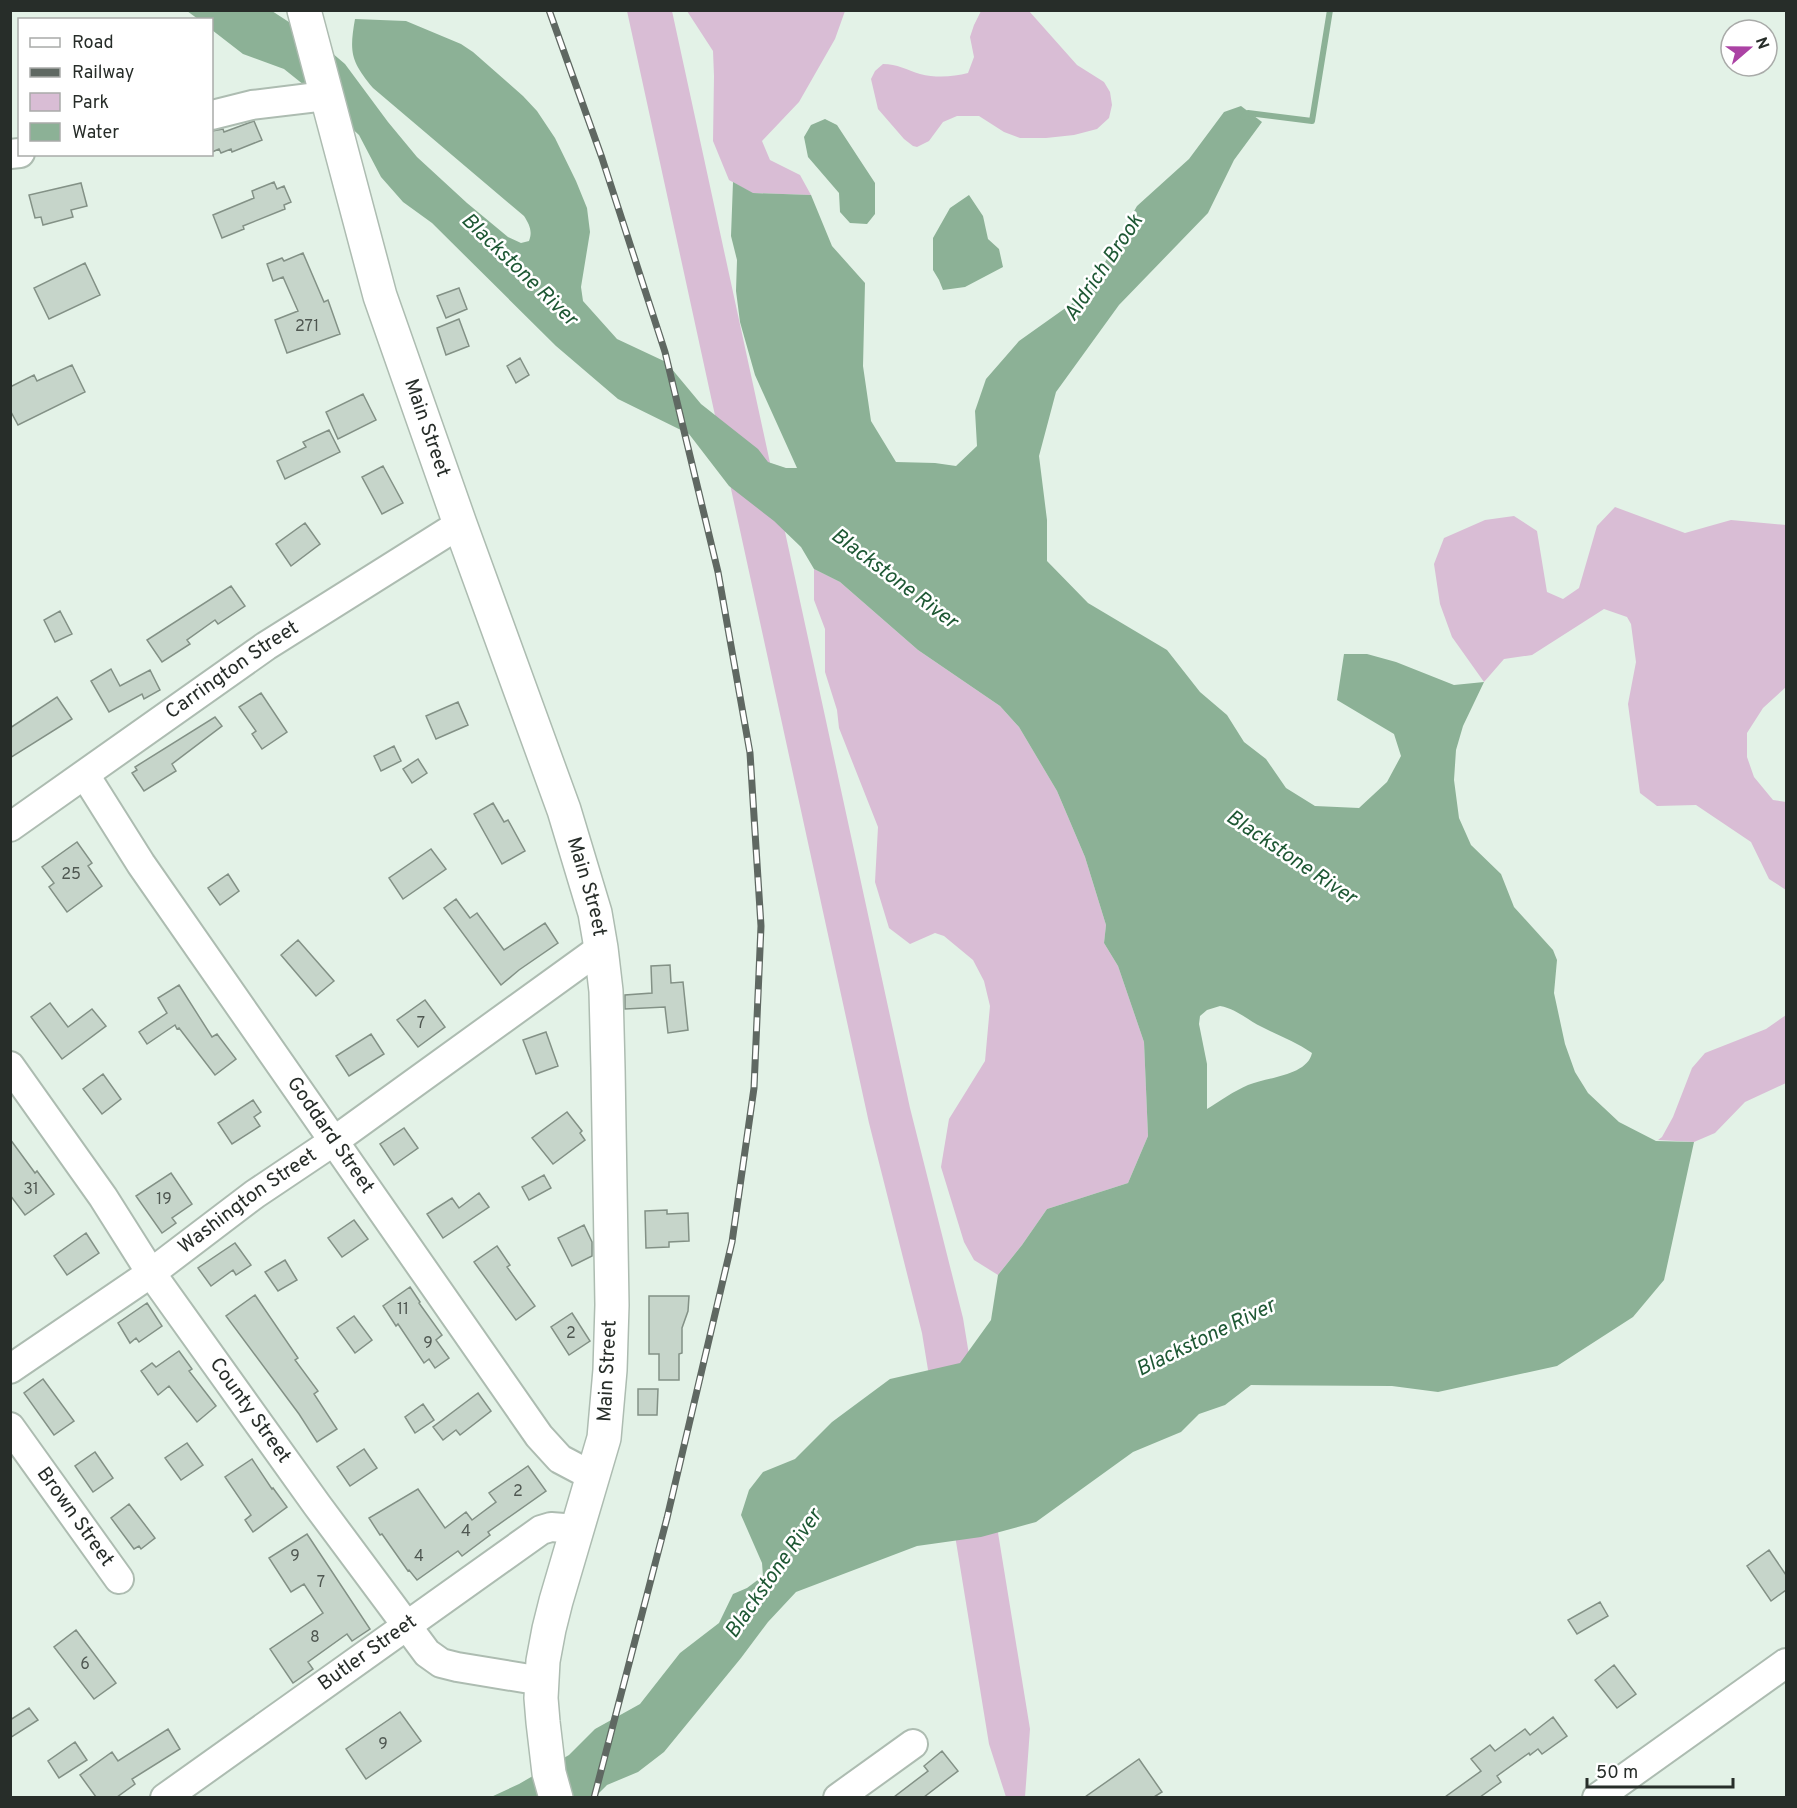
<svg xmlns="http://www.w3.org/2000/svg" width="1797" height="1808" font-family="Overpass,sans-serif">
<rect width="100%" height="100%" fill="#e3f2e7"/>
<path fill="#d9bdd5" d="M627 11H672L910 1108 963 1318 1030 1729 1025 1797H1006L989 1744 922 1333 869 1123Z
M687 11H845L835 39 799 102 762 141 770 160 800 175 811 195 752 193 729 180 713 141 714 76 713 51Z
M981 11H1029L1077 65 1104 82 1110 92 1112 105 1109 118 1097 129 1074 135 1046 138H1020L1004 132 979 116H957L943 122 929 141 917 147 913 146 904 139 878 109 871 79 875 71 883 64C897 64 907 70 920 74 936 78 953 77 968 73L974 57 970 37 974 25Z
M1615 507 1685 533 1731 520 1786 525V687L1763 708 1747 733V757L1754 777 1773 800 1786 802V890L1769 879 1751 842 1696 805 1657 806 1640 793 1628 704 1636 662 1631 624 1627 617 1604 609 1532 655 1504 659 1484 682 1452 637 1440 604 1434 564 1444 538 1485 520 1514 516 1537 531 1547 592 1563 599 1579 588 1597 526Z
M814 569 840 582 918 650 1000 706 1019 727 1057 791 1085 857 1106 925 1104 943 1118 966 1144 1042 1148 1136 1128 1183 1047 1209 1022 1245 998 1275 974 1260 964 1242 941 1167 949 1119 985 1061 990 1006 984 981 973 960 944 936 935 933 910 944 889 928 875 882 878 827 839 728 837 710 825 672V629L814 600Z
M1786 1015V1083L1745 1102 1715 1133 1694 1142 1658 1140 1662 1137 1673 1117 1692 1068 1705 1053 1766 1029Z"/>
<path fill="#8cb196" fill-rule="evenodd" d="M187 11H272L318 41 345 64 388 122 417 157 467 203 508 237 521 243 529 241C533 231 529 224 524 216L373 88C351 61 349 53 355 19L406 21 461 44 473 52 523 96 537 111 555 138 576 181 587 208 590 232 581 287 583 301 617 339 666 362 701 404 758 449 768 462 786 468H797L755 375 740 322 736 291 737 260 731 236 733 182 753 193 811 195 832 246 865 283 863 366 871 421 896 462 935 463 956 466 977 446 975 411 986 379 1019 341 1088 292 1137 206 1189 159 1224 112 1241 106 1262 122 1234 160 1208 213 1119 305 1056 392 1039 456 1047 520V561L1088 603 1167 650 1200 692 1227 715 1244 742 1266 759 1286 788 1315 806 1359 808 1387 782 1401 756 1394 734 1337 700 1344 654H1367L1396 662 1454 685 1484 682 1463 726 1456 750 1454 780 1459 818 1471 845 1501 874 1514 907 1553 950 1557 960 1554 993 1565 1044 1575 1072 1588 1093 1619 1122 1656 1141 1694 1142 1664 1280 1633 1317 1557 1366 1438 1392 1392 1386 1251 1385 1225 1405 1199 1414 1181 1432 1133 1452 1036 1522 981 1537 917 1546 796 1592 768 1622 741 1658 664 1752 638 1772 607 1785 595 1797H491L519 1784 569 1755 595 1729 640 1704 680 1653 719 1623 733 1594 747 1588 763 1576 762 1563 741 1515 749 1490 763 1472 795 1459 832 1422 890 1379 960 1363 991 1320 998 1275 1022 1245 1047 1209 1128 1183 1148 1136 1144 1042 1118 966 1104 943 1106 925 1085 857 1057 791 1019 727 1000 706 918 650 840 582 814 569 801 547 774 521 729 486 689 434 618 399 556 346 432 223 403 202 381 177 359 135 309 89 284 69 243 54 212 30V20L198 19ZM1220 1006C1237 1009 1247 1020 1262 1027 1279 1036 1296 1042 1312 1053 1307 1076 1267 1077 1248 1085 1234 1091 1220 1101 1207 1109V1064L1199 1024 1200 1016 1207 1010Z
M825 119 837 125 875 183V214L867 224 850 223 840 212 839 193 808 157 804 137 811 125Z
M969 195 983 216 988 239 999 249 1003 267 965 287 943 290 939 280 933 270V238L950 208Z"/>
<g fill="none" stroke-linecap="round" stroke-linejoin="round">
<path stroke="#8cb196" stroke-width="6" d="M1244 117 1248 113 1312 121 1330 10"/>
</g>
<path fill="#c6d5ca" stroke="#839186" stroke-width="1.5" d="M254 121 262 140 232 152 231 149 221 153 219 149 212 152V131L223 129 224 132Z
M274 182 277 189 284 186 291 202 284 205 285 209 243 226 244 229 222 238 213 215 254 198 252 191Z
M81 183 87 206 71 210 73 217 43 225 41 217 35 218 29 195Z
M303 253 324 302 328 300 340 334 287 353 275 320 298 311 283 277 273 281 267 264 282 258 284 261Z
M85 263 100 295 49 319 34 288Z
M459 288 467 309 446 318 437 296Z
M459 319 469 346 446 355 437 328Z
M520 358 529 375 516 383 507 366Z
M72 365 85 392 18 425 10 410V387L34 375 37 381Z
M363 394 376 420 338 439 326 412Z
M329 430 340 452 285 479 277 461 306 447 303 442Z
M383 466 403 503 382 514 362 477Z
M305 523 320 544 291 566 276 544Z
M231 586 245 606 218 624 215 620 187 640 190 644 162 662 147 640Z
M60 611 72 634 55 642 44 620Z
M111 669 120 686 150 670 160 690 144 699 142 694 109 712 91 681Z
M261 693 287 732 262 749 252 734 256 731 239 707Z
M57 697 72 719 10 758V728Z
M458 702 468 725 436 739 426 716Z
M215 717 222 726 172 764 176 771 144 791 132 773 137 770 135 767Z
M394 746 401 761 381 771 374 756Z
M418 759 427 773 412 783 403 769Z
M493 803 504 822 508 820 525 851 502 864 474 814Z
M77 842 92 863 88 866 102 886 67 912 49 887 54 883 42 867Z
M431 849 446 869 403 899 389 878Z
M228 874 239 891 220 905 208 888Z
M456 899 470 918 477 913 504 950 545 923 558 943 519 970 501 985 444 908Z
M298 940 334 981 316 996 281 955Z
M670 965 671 983 683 982 688 1030 668 1033 665 1007 625 1009V995L652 993 651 966Z
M179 985 212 1037 217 1034 236 1059 215 1075 179 1028 177 1029 175 1025 147 1044 139 1032 167 1013 158 998Z
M425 1000 445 1027 418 1047 397 1020Z
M50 1003 68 1027 92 1009 106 1026 62 1059 31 1017Z
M546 1032 558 1066 536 1074 523 1040Z
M371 1034 384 1054 349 1076 336 1056Z
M103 1074 121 1099 102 1114 83 1089Z
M253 1100 261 1112 254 1117 260 1126 232 1144 218 1123Z
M567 1112 582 1131 580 1133 585 1140 553 1164 532 1138Z
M404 1128 418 1148 394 1165 380 1144Z
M10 1139 35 1173 37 1171 54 1194 25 1215 10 1195Z
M171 1173 192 1204 172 1218 176 1223 162 1233 136 1196Z
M544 1175 551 1188 529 1200 522 1187Z
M479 1193 489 1207 443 1238 427 1214 452 1198 459 1208Z
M667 1210V1214L688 1213 689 1241 669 1242V1247L646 1248 645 1211Z
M354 1220 368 1239 342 1257 328 1238Z
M584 1225 592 1242V1256L572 1266 558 1238Z
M86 1233 99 1253 67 1275 54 1256Z
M235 1243 251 1265 236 1275 233 1270 211 1286 198 1268Z
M497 1246 510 1265 507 1267 535 1306 516 1320 474 1262Z
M285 1260 297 1280 278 1291 265 1272Z
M410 1287 420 1302 419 1303 442 1335 436 1340 449 1358 435 1368 429 1359 424 1363 398 1324 396 1326 383 1306Z
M255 1295 298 1358 295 1360 318 1391 314 1394 337 1429 317 1442 299 1414 226 1316Z
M649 1296H689L688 1311 682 1328V1353L679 1354V1380H659V1354H649Z
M147 1303 162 1326 139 1342 136 1338 130 1343 118 1323Z
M572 1313 590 1341 569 1355 551 1327Z
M354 1316 372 1340 355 1353 337 1328Z
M179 1351 192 1369 189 1371 216 1406 197 1422 169 1386 158 1395 141 1371 152 1363 156 1367Z
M43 1379 74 1421 54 1435 24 1393Z
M638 1389H658L657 1415H638Z
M478 1393 491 1411 460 1435 456 1430 443 1440 433 1427Z
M423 1404 434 1420 415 1433 405 1417Z
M187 1443 203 1465 181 1480 165 1458Z
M364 1449 377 1468 350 1486 337 1467Z
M95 1452 113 1478 93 1492 75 1466Z
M252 1459 272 1489 273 1488 287 1507 253 1532 245 1520 251 1515 225 1477Z
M528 1466 546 1491 488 1532 490 1535 462 1556 458 1551 417 1580 409 1570 408 1571 382 1534 380 1535 369 1518 418 1489 445 1528 466 1512 472 1520 496 1502 489 1493Z
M129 1504 155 1538 141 1549 139 1546 134 1549 111 1518Z
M307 1534 370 1629 352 1641 347 1634 308 1662 313 1669 293 1683 270 1649 323 1613 304 1584 291 1592 269 1558Z
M1769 1550 1786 1575V1590L1771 1601 1747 1566Z
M1600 1602 1608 1616 1577 1634 1568 1620Z
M76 1630 116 1683 94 1699 54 1647Z
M1614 1665 1636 1694 1617 1708 1595 1680Z
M29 1708 38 1720 10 1738V1720Z
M400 1712 421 1741 366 1779 346 1749Z
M1553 1717 1567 1736 1542 1754 1538 1749 1530 1755 1529 1753 1497 1776 1501 1782 1480 1797H1445L1481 1771 1471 1759 1490 1745 1495 1751 1525 1729 1530 1735Z
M168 1729 180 1749 132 1779 135 1784 117 1797H96L80 1775 112 1752 118 1761Z
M75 1742 87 1760 59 1778 48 1761Z
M942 1751 958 1771 924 1797H894L928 1771 924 1766Z
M1139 1759 1162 1792 1154 1797H1085Z"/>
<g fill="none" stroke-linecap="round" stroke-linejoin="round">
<defs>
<g id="minor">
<path d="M212 115 252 105 326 96"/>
<path d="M10 154 20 153"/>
<path id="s1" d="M85 775 141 864 539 1436 560 1459 594 1477"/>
<path id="s2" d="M10 827 266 646 460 524"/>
<path id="s3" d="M10 1066 103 1197 151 1273 317 1505 427 1653 441 1663 457 1667 542 1681"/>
<path id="s4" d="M10 1369 151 1273 255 1194 334 1141 601 948"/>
<path id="s5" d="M10 1427 119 1579"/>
<path id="s6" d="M165 1798 541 1530 551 1527 577 1529"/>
<path d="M838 1798 913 1744"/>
<path d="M1597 1798 1786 1663"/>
</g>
<g id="major">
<path id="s7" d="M304 10 380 296 460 524 564 810 595 913 601 948 606 991 608 1068 612 1305 610 1370 604 1438 556 1601 549 1629 543 1661 541 1698 543 1722 549 1773 556 1798"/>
</g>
</defs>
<use href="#minor" stroke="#adbcb1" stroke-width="32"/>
<use href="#major" stroke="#adbcb1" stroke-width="36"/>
<use href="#minor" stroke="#fff" stroke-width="28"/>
<use href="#major" stroke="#fff" stroke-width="33"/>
<defs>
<path id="rail" d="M549 10 602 158 665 352 718 572 750 753 761 926 754 1088 732 1242 667 1518 594 1798"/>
</defs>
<use href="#rail" stroke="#5f6862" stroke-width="7"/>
<use href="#rail" stroke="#fff" stroke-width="4.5" stroke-dasharray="14" stroke-linecap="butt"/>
</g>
<g text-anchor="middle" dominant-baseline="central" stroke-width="5" stroke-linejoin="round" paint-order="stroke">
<g font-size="16" fill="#4f5751">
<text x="307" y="327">271</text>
<text x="71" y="875">25</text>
<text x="421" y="1024">7</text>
<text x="31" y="1190">31</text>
<text x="164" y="1200">19</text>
<text x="403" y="1310">11</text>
<text x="571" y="1334">2</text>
<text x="428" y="1344">9</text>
<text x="518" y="1492">2</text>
<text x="466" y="1532">4</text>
<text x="295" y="1557">9</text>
<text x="419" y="1557">4</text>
<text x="321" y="1583">7</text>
<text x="315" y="1638">8</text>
<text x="85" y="1665">6</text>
<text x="383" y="1745">9</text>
</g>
<g font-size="20" fill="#272d29" stroke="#fff">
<text stroke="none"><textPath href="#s7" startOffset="436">Main Street</textPath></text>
<text stroke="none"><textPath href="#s2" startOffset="272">Carrington Street</textPath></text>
<text stroke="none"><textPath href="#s7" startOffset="922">Main Street</textPath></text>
<text stroke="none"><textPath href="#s1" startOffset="436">Goddard Street</textPath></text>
<text stroke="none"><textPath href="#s4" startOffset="291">Washington Street</textPath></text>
<text transform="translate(608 1371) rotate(-87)">Main Street</text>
<text stroke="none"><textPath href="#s3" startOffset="420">County Street</textPath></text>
<text stroke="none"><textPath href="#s5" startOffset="111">Brown Street</textPath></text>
<text stroke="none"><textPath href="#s6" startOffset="249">Butler Street</textPath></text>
</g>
<g font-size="21" font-style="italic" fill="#1e5834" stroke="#fff">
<text transform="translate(1104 268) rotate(-56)">Aldrich Brook</text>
<text transform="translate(519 270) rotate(44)">Blackstone River</text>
<text transform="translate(894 579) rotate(37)">Blackstone River</text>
<text transform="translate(1291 858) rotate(34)">Blackstone River</text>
<text transform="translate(1206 1338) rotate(-26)">Blackstone River</text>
<text transform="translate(774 1574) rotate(-55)">Blackstone River</text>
</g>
</g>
<rect width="1797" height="1808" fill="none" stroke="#272d29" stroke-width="24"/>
<rect x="18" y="18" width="195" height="138" fill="#ffffff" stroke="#a9aba9" stroke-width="1.5"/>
<rect x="30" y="38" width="30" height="9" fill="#ffffff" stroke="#a9aba9" stroke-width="1.5"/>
<text x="72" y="48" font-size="18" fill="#272d29">Road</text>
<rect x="30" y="68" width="30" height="9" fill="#5f6862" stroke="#a9aba9" stroke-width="1.5"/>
<text x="72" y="78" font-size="18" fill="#272d29">Railway</text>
<rect x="30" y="93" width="30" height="18" fill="#d9bdd5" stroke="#a9aba9" stroke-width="1.5"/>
<text x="72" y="108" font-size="18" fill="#272d29">Park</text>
<rect x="30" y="123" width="30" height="18" fill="#8cb196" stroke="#a9aba9" stroke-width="1.5"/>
<text x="72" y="138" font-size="18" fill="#272d29">Water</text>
<g transform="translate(1749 48) rotate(70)"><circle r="28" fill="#ffffff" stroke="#a9aba9" stroke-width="1.5"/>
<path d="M0-4.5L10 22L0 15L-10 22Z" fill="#ab42a4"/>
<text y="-9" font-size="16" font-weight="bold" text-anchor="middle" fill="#272d29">N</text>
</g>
<path d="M1587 1778v9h146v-9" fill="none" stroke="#272d29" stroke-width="3"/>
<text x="1596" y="1778" font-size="18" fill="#272d29" stroke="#ffffff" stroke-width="4.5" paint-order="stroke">50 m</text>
</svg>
